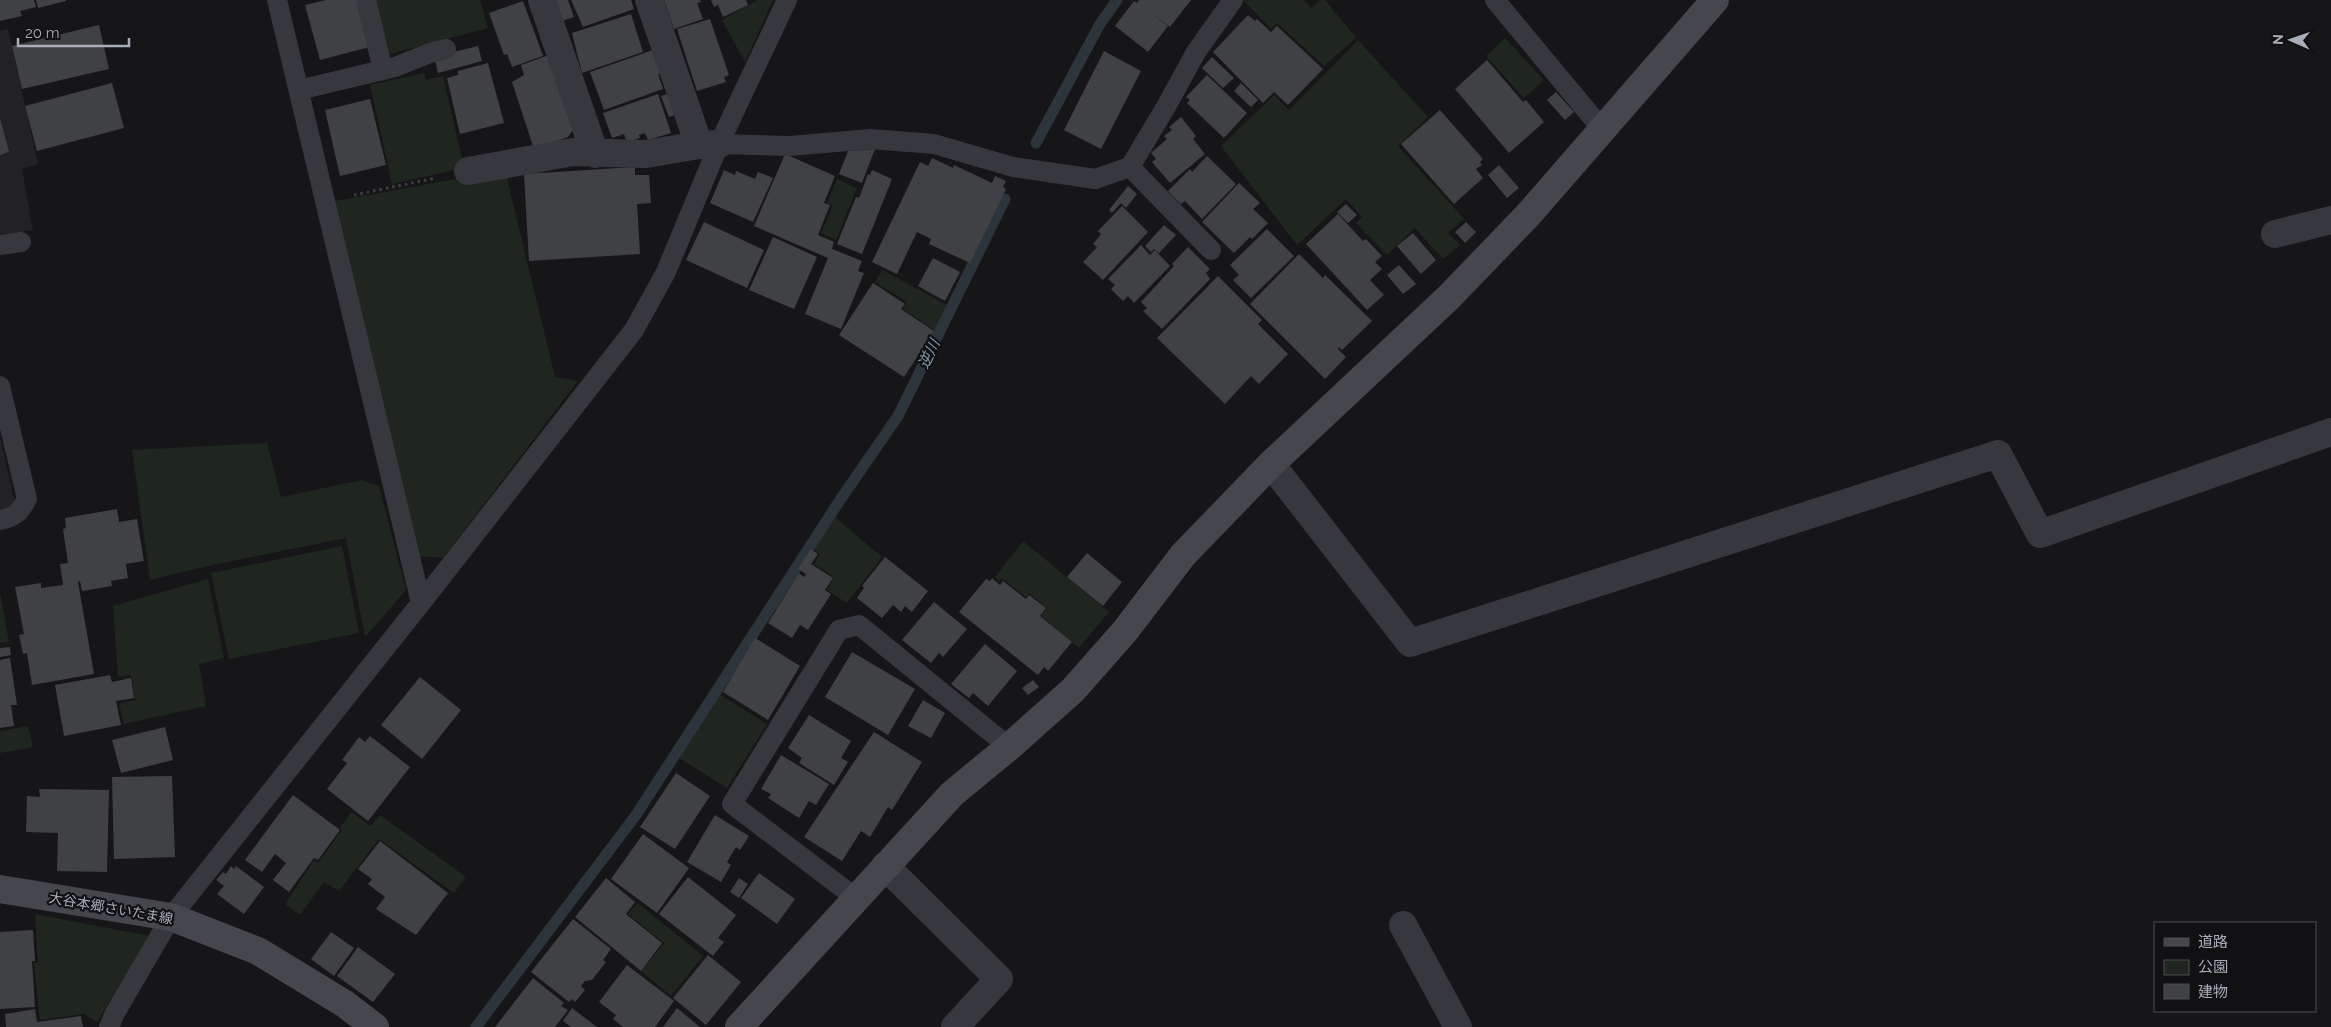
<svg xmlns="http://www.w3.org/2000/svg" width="2331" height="1027" font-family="Raleway,'Noto Sans JP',sans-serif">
<rect width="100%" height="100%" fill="#161618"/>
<path fill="#222225" d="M8 29 38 164 22 169 33 230 0 235V31Z
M0 436 15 503 0 511Z"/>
<path fill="#1e261f" d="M374 0H480L488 28 390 54Z
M757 0H773L745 62 722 20Z
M1243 0H1304L1311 8 1320 0H1325L1356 38 1324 66 1277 23 1271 29Z
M1505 38 1544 80 1524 98 1486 56Z
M1358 40 1428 117 1398 146 1464 219 1448 233 1460 245 1443 259 1415 228 1387 255 1356 223 1362 217 1346 199 1297 245 1221 146 1274 95 1289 110Z
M424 73 426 80 443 76 464 168 392 184 370 85Z
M505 170 555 377 578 381 443 558 417 556 335 201Z
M837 179 857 188 836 240 821 233 833 205 827 203Z
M882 270 949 306 936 331 903 309 907 302 875 282Z
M267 443 281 497 362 480 379 486 406 590 365 637 346 538 212 565 150 580 132 450Z
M834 516 882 557 847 603 827 590 834 577 814 564 820 554 813 549Z
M1023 541 1109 612 1079 648 1041 616 1047 608 1029 593 1026 597 1002 578 999 581 995 577Z
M342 546 359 633 229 659 211 573Z
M208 579 224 658 199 664 206 706 124 724 119 704 135 700 131 675 118 677 113 606Z
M0 593 9 642 0 643Z
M719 694 767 724 727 788 679 758Z
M28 726 33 747 0 753V731Z
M351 812 371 826 380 815 466 877 454 893 379 839 339 891 324 882 300 915 285 904 314 860 318 863 342 830 340 828Z
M638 903 703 956 671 996 641 971 664 943 628 914Z
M35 914 150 936 97 1022 84 1014 40 1020 34 963 38 962Z"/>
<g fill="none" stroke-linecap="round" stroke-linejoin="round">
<path stroke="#2c353c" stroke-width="11" d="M1036 143 1100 24 1117 0
M476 1027 636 815 840 500 898 416 1005 199"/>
</g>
<path fill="#404145" d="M0 0H34L36 7 20 11 22 16 0 21Z
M36 0H66V1L38 8Z
M326 0H358L370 47 320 60 305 5Z
M555 0H568L574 17 562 21Z
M571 0H631L634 9 583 27Z
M664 0H700L701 2 697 3 703 19 674 29Z
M711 0H746L748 5 723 17 718 5 714 7Z
M1139 0H1191L1170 27 1144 8 1168 26 1148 52 1115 26 1134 1 1137 3Z
M523 1 543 56 512 67 507 54 504 55 489 13Z
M631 14 643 52 582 73 572 33Z
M1248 15 1255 21 1257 19 1271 32 1277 26 1323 69 1288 105 1274 92 1263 103 1213 52Z
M710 19 729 75 724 77 726 82 697 91 677 29Z
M99 25 109 69 22 89 12 46Z
M478 46 482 61 438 73 434 57Z
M653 50 661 73 658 74 663 89 604 110 590 72Z
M1104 51 1141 71 1101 149 1064 130Z
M549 55 574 128 568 137 534 149 512 82 524 75 521 65Z
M1212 57 1234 78 1223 88 1202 68Z
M1487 60 1523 102 1526 100 1544 122 1509 153 1455 89Z
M488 63 504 123 460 134 447 78 458 75V71Z
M1207 75 1247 113 1224 138 1187 103 1190 100 1186 97Z
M112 83 124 128 37 151 25 106Z
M1241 83 1258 100 1251 107 1234 91Z
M1556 92 1574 112 1565 120 1547 100Z
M670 93 678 114 669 117 661 96Z
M658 94 671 133 648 140 645 133 639 135 640 138 627 142 624 134 612 138 603 113Z
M370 99 386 165 340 176 325 110Z
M1440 110 1483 159 1480 162 1482 165 1476 169 1483 178 1454 204 1401 144Z
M1181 117 1196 136 1193 139 1205 154 1170 183 1152 162 1156 159 1151 153 1167 139 1164 136 1172 130 1169 127Z
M0 118 9 152 0 155Z
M875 149 862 183 839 174 848 151Z
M785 154 835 176 824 203 830 205 818 235 834 242 832 249 862 261 858 271 864 273 841 329 805 314 828 258 754 226Z
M1207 156 1236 184 1202 219 1185 201 1181 204 1168 191 1190 169 1192 172Z
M932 158 953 168 954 165 992 183 995 176 1006 181 1003 187 1006 189 970 263 929 244 931 239 917 232 897 274 872 262 920 162 928 166Z
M1499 165 1519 188 1507 198 1488 175Z
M635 167V175H649L651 203 637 204 640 254 529 261 524 174Z
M724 170 735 175 736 171 755 179 758 172 773 178 753 222 710 203Z
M872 170 892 179 862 254 837 244 856 197 859 198 868 174 870 175Z
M1239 183 1260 203 1253 209 1268 223 1252 239 1250 237 1234 253 1202 222Z
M1128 186 1137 194 1126 208 1121 203 1112 213 1109 210Z
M1346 204 1357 215 1348 223 1337 212Z
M1122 206 1148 232 1103 280 1083 262 1097 247 1093 244 1101 234 1098 231Z
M1338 214 1363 241 1366 239 1382 256 1375 262 1382 269 1370 280 1384 295 1367 310 1306 244Z
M704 222 764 250 747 288 686 260Z
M1466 222 1476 232 1465 243 1455 232Z
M1164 225 1176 235 1159 253 1154 249 1151 252 1145 246Z
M1267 229 1294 256 1251 298 1233 280 1239 275 1230 265Z
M1413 233 1436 260 1421 274 1397 246Z
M773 237 817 257 794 309 749 290Z
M1141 245 1150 255 1155 250 1170 266 1134 303 1128 296 1123 301 1111 289 1115 285 1108 279Z
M1188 247 1210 269 1206 273 1210 279 1162 329 1143 311 1147 308 1141 302 1174 266 1172 264Z
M1299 254 1323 278 1325 275 1372 321 1342 350 1339 347 1338 349 1346 357 1325 379 1250 304Z
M933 258 960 272 945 301 918 286Z
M1399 265 1416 284 1403 294 1387 275Z
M1218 276 1262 320 1258 324 1288 354 1259 384 1251 376 1225 404 1157 338Z
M873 283 905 304 901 309 934 331 904 377 839 335Z
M117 509 119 522 137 519 144 561 126 564 128 578 111 581 112 586 82 591 80 581 78 582 94 674 32 685 27 653 23 654 19 635 24 634 15 587 41 583V588L63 585 60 564 68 563 63 529 66 528 65 518Z
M811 549 818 554 811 564 833 578 825 590 831 594 808 630 800 625 792 638 768 623 799 573 804 577 806 574 798 569Z
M1087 553 1122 582 1103 606 1067 577Z
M885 557 928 591 912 612 905 606 901 612 893 605 882 618 857 598 864 588 862 586Z
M992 578 1000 585 1003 581 1026 599 1029 595 1046 608 1040 616 1072 642 1048 671 1044 667 1038 675 959 612 986 579 990 581Z
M934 602 967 629 943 657 939 653 931 663 902 640Z
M755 638 800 666 768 720 723 692Z
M985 644 1017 671 988 706 973 693 969 698 951 684Z
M10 647 11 655 0 657V648Z
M852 652 915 689 888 735 825 697Z
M10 658 17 705H11L14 726 0 728V660Z
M110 675 112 682 131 678 134 698 116 701 121 725 64 736 55 685Z
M420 677 461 710 422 759 381 725Z
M1033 680 1039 687 1028 695 1022 688Z
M923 700 945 713 931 738 908 726Z
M809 715 851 741 841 758 848 762 834 785 799 763 802 758 788 748Z
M165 727 173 760 121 773 112 740Z
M874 732 922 762 892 810 888 807 870 837 861 831 842 861 804 837Z
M370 736 410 767 368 821 327 789 347 763 342 760 359 737 365 742Z
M781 755 829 784 816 805 809 801 799 818 768 798 771 794 761 789Z
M676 773 710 796 675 849 640 827Z
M172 776 175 857 114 859 112 777Z
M39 789 109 790 107 872 57 871 58 833 26 832 27 796 40 797Z
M293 795 340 830 318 860 314 858 289 892 273 880 286 863 275 854 262 872 245 860Z
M715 815 749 836 740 850 736 847 727 862 731 865 721 882 687 862Z
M643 834 689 868 657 913 611 879Z
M380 841 448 893 416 935 376 909 385 897 368 884 372 879 358 869Z
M231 866 234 869 236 866 264 887 244 914 217 894 224 886 216 880 223 872 226 874Z
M759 873 795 899 777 924 741 898Z
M688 877 736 915 718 938 724 942 713 956 659 914Z
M606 878 635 902 626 914 662 943 641 971 575 917Z
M739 878 748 884 739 898 730 892Z
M573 919 611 949 603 960 606 962 592 980 585 981 581 986 585 990 575 1002 572 999 569 1002 531 972Z
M33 930 35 961H32L35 1007 0 1009V932Z
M331 932 354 948 334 976 311 959Z
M358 947 395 974 373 1002 337 976Z
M708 955 741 982 706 1025 673 998Z
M627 965 674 1001 655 1027H623L613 1019 616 1015 599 1002Z
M533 978 564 1003 561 1006 568 1010 555 1027H495Z
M572 1008 597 1027H571L563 1021Z
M677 1008 700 1027H663Z
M35 1009 37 1022 81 1016 83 1027H6L5 1014Z"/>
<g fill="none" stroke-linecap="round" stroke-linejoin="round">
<path stroke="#3d3f44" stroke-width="3" stroke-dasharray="2.5 4" stroke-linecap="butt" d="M354 195 436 178"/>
<path stroke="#37383d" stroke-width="20" d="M277 0 421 603
M366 0 383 70
M1495 0 1602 129
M299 90 395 67 430 53 446 49
M719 144 789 146 871 139 934 144 1013 167 1095 179 1130 167
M0 245 21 242
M1211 250 1130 167 1167 105 1196 52 1233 0
M0 386 27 499C20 512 15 517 0 520
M857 899 732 804 839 630 859 625 1009 747
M109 1027 115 1013 171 917 421 603 634 330 666 272 719 144 787 0"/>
<path stroke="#37383d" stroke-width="28" d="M542 0 595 154
M649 0 699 145
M468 171 573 152 646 154 699 145 719 144
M2275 234 2331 220
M1271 464 1410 643 1998 454 2040 534 2331 432
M885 866 999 979 955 1027
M1403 925 1458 1027"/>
<path stroke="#45474d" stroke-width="28" d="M0 889 171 917 258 951 345 1004 375 1027
M739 1027 952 794 1009 747 1073 690 1125 631 1183 555 1271 464 1449 297 1528 215 1715 0"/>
</g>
<g text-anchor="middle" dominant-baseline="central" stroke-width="4.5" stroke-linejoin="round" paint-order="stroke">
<g font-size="14" fill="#a8adb8" stroke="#111113">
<text transform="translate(111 908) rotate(10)">大谷本郷さいたま線</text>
</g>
<g font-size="15" font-style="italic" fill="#7f9bb3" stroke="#111113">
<text transform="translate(929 354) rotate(-64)">逆川</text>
</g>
</g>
<rect x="2154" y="922" width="162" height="90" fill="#111113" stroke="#4d4f55"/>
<rect x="2164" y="938" width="25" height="8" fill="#45474d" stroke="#4d4f55"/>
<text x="2198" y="947" font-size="15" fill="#a8adb8">道路</text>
<rect x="2164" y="960" width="25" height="15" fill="#1e261f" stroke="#4d4f55"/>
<text x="2198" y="972" font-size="15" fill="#a8adb8">公園</text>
<rect x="2164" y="984" width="25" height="15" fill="#404145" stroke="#4d4f55"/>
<text x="2198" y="997" font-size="15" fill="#a8adb8">建物</text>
<g transform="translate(2291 40) rotate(272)" stroke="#111113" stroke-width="4" paint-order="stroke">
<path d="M0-4L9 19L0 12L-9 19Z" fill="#a8adb8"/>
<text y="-8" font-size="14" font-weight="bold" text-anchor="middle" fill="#a8adb8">N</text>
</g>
<path d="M18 38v8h111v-8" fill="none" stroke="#a8adb8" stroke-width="2.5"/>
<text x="25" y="38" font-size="15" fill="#a8adb8" stroke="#111113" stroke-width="4" paint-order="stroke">20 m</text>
</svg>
